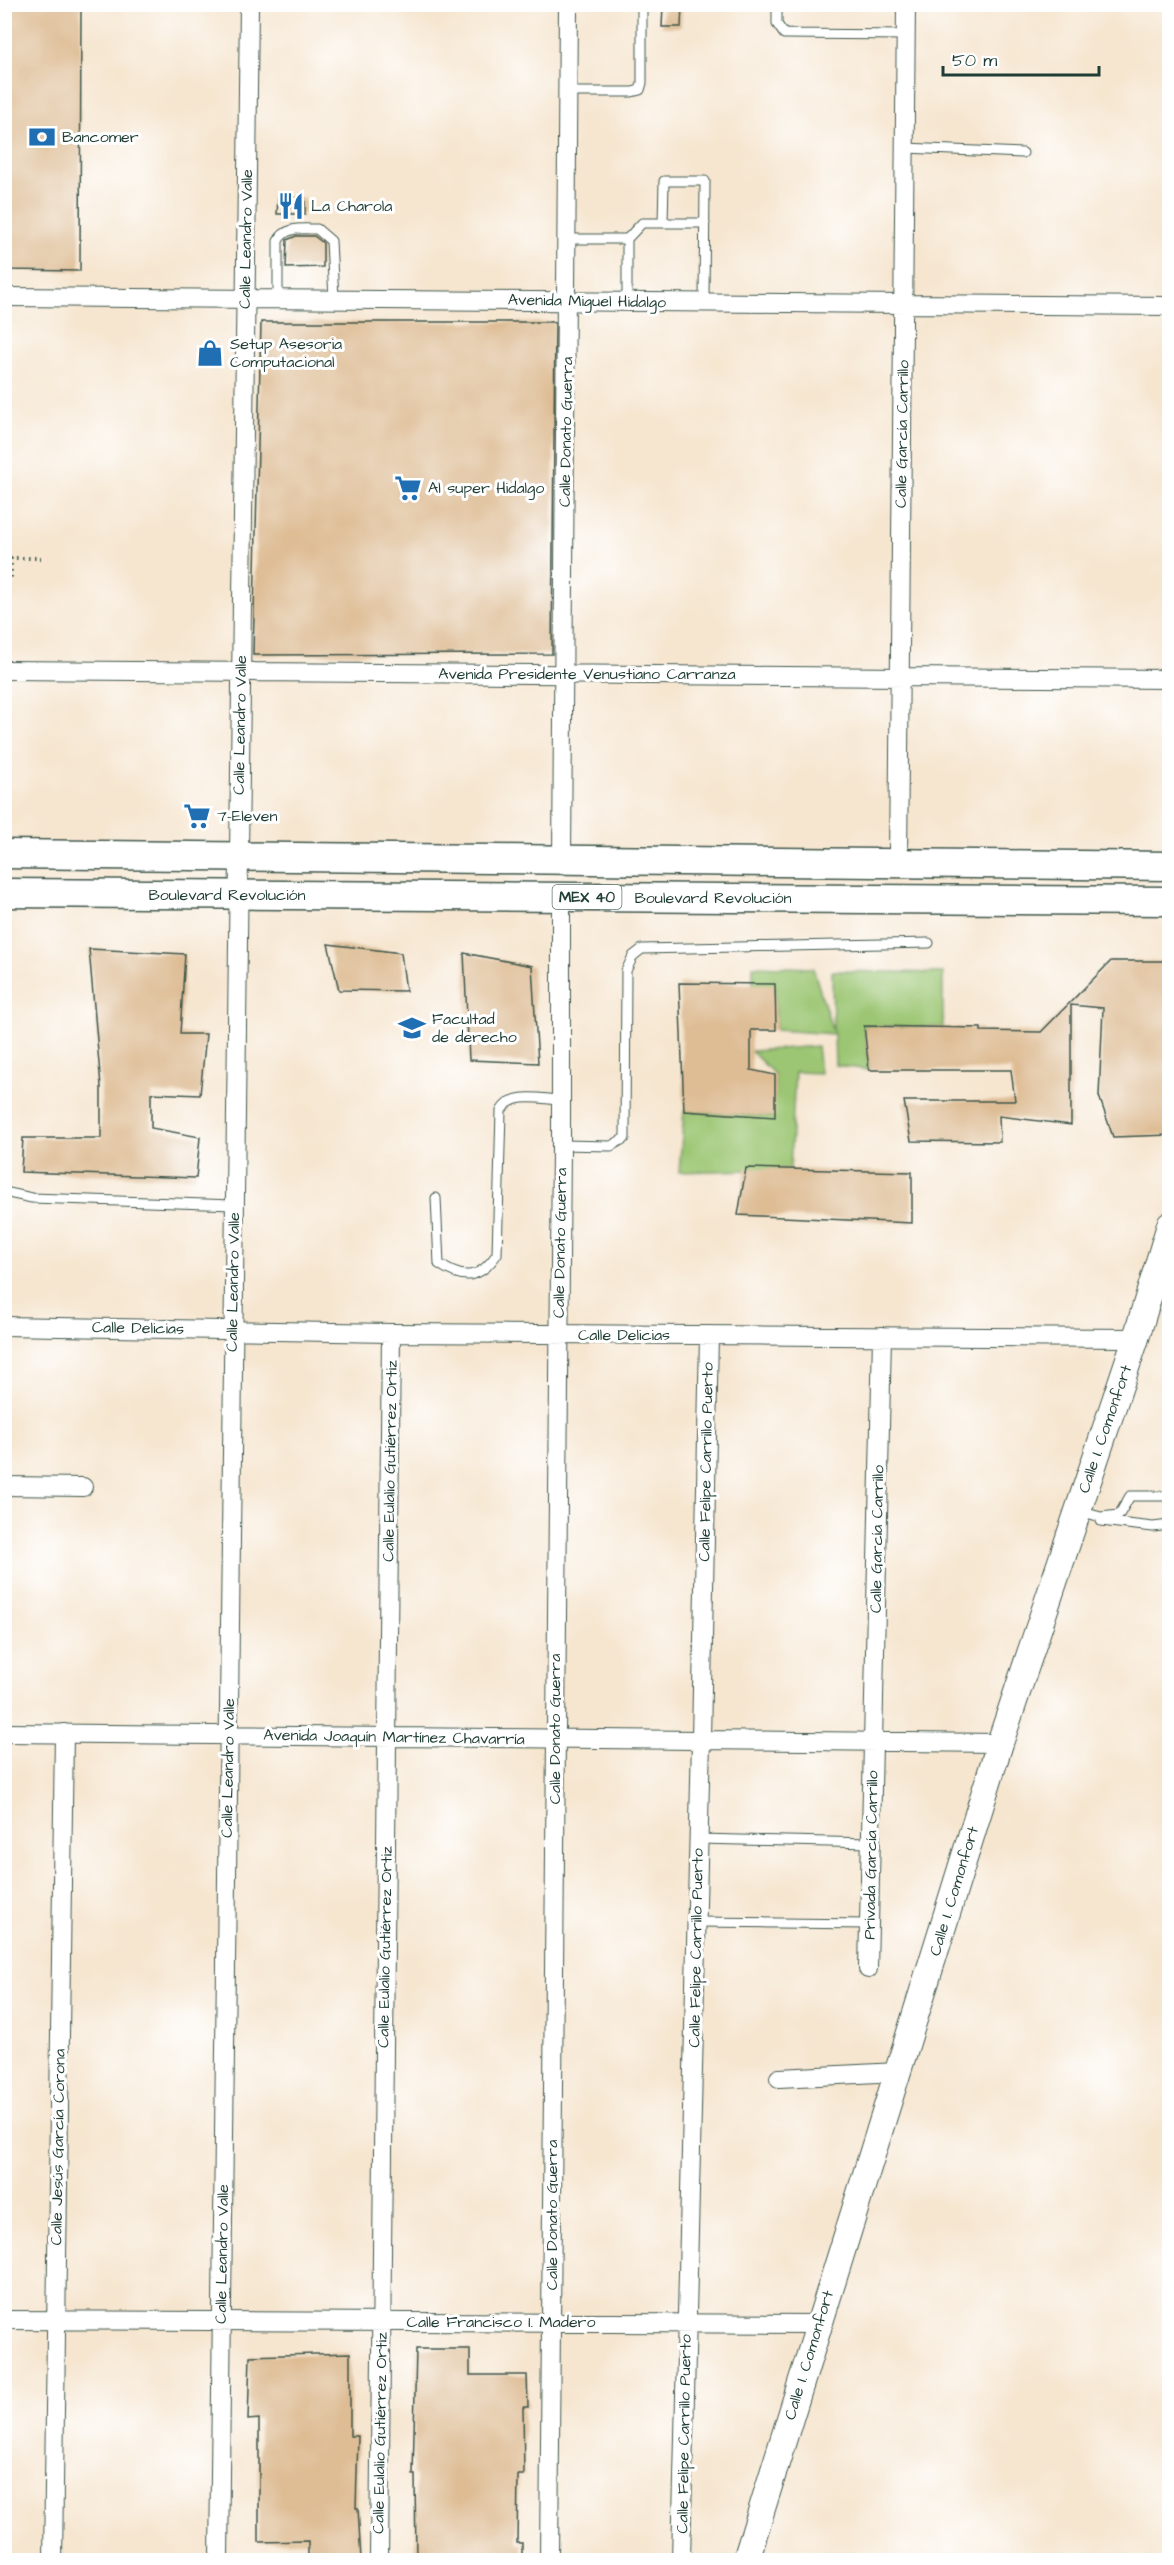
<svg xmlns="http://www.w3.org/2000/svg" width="1174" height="2565" font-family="'Architects Daughter',sans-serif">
<rect width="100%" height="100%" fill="#fff"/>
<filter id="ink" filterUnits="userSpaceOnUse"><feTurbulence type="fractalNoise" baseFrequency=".0167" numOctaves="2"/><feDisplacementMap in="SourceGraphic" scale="12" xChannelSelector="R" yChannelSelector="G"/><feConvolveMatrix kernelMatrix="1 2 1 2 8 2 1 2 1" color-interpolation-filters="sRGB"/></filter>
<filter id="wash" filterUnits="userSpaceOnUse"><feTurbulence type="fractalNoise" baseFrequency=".008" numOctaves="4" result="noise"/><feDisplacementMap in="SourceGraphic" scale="24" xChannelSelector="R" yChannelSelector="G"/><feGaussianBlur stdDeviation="1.35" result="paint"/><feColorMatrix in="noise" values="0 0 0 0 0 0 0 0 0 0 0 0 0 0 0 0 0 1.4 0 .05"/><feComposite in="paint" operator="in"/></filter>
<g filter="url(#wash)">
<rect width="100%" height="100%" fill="#f6e6d0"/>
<path fill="#9cc673" stroke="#5e8254" stroke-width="1.5" d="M753 966 813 968 833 1032 832 971 943 973V1027L864 1026 869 1070 835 1065 834 1034 776 1030 775 985 753 984Z
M817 1046 820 1073 795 1072 790 1169 679 1172 684 1111 774 1117 775 1075 751 1051Z"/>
<g id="blocks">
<path fill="#debd95" d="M4 4H81L80 271 4 270Z
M663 5H682L681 27H662Z
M278 197 305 198V214H277Z
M296 236H314L323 243V267L286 268 287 240Z
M261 322H555L552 654 253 655Z
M328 944 401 953 406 991 339 990Z
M89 949 185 954 180 1034H206L200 1095 151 1093V1128L200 1137 196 1178 21 1172 23 1138H101V1086Z
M464 953 532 966 538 1063 469 1060Z
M1111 961H1170V1135L1113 1137 1099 1096 1103 1008 1071 1005V1125L999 1116 1000 1142 911 1141 904 1101H1015L1011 1070H869L864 1026 981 1028V1031L1041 1032Z
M679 983 775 984 776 1030H751V1070L775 1075V1117L684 1111Z
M746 1168 912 1172V1223L738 1215Z
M416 2349H470V2375H527L528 2407H523L524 2475H518L517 2543H522V2560H416L415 2475H413Z
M350 2353V2436H358L356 2508H358L361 2560H308V2541L259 2542V2419L248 2420 250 2356Z"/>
</g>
</g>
<g filter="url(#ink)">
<use href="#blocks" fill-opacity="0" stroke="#3f564b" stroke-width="1.5"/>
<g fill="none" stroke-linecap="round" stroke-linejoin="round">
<defs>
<path id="lane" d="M777 4V24L784 34 906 35
M567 92H632L640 90 642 83V4
M905 148 1023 153
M567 239H627V302
M627 239 642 223H663
M278 299V241C286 226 302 229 317 229L331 241 334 299
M704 302 705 181H664L663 223H705
M561 1145 611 1146 625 1138 626 971 633 956 642 949 929 943
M4 1192 32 1198 234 1205
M436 1198 439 1264C464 1281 480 1279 497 1254L501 1111C512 1091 541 1099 561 1100
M1079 1511 1101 1517 1119 1515 1130 1496H1170
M1101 1521 1153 1527 1170 1525
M699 1839 871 1843
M697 1922 869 1924"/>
<path id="street" d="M4 297 1170 306
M4 670 1170 679
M562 860 568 4
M898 863 906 4
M4 1326 391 1333 1136 1338
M4 1486 83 1487
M4 1733 1000 1743
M868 1969 882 1336
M779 2078 898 2072
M4 2320 818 2324
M53 2560 64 1733
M219 2560 249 4
M379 2560 391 1333
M549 2560 561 1145V897
M681 2560 701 1740 709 1335"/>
<path id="secondary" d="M746 2560 1000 1743 1136 1338 1170 1225"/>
<path id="primary" d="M4 854 1170 866
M4 893 1170 901"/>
</defs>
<use href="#lane" stroke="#3f564b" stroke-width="11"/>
<use href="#street" stroke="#3f564b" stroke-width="20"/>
<use href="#secondary" stroke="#3f564b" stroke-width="28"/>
<use href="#primary" stroke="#3f564b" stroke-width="31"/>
<path stroke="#3f564b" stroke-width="4" stroke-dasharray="1.5 4.5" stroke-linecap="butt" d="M4 558H41
M11 558V579"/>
<use href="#lane" stroke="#fff" stroke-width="9"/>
<use href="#street" stroke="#fff" stroke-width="18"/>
<use href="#secondary" stroke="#fff" stroke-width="26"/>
<use href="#primary" stroke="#fff" stroke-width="28"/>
</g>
</g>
<defs>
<symbol id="bank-bare" viewBox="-9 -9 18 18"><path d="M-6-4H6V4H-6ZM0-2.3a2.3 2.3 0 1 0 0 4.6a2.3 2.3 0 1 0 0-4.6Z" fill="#1f6fb2" stroke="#fff" stroke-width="2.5" paint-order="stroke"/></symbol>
<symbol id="restaurant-bare" viewBox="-9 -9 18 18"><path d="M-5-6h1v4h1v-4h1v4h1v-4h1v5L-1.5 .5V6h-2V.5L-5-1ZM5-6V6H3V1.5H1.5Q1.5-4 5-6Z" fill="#1f6fb2" stroke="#fff" stroke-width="2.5" paint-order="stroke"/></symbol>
<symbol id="shop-bare" viewBox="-9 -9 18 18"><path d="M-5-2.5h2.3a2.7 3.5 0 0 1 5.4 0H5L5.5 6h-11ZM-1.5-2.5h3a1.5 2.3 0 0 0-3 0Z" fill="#1f6fb2" stroke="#fff" stroke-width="2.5" paint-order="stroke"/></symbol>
<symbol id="supermarket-bare" viewBox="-9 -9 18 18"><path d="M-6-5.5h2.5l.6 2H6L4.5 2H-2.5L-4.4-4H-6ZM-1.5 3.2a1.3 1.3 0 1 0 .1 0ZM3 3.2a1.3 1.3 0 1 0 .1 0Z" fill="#1f6fb2" stroke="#fff" stroke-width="2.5" paint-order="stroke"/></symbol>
<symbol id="university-bare" viewBox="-9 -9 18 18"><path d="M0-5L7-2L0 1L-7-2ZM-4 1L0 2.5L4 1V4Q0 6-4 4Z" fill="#1f6fb2" stroke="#fff" stroke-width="2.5" paint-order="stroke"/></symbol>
</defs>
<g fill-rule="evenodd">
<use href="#bank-bare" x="23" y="118" width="38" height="38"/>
<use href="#restaurant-bare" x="272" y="187" width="38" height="38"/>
<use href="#shop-bare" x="191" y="334" width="38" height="38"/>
<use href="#supermarket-bare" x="389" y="469" width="38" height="38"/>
<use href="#supermarket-bare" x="178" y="797" width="38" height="38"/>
<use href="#university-bare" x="393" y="1009" width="38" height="38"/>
</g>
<g text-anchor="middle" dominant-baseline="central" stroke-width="6" stroke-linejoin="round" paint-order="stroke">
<rect fill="#fff" stroke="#627771" stroke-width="1.5" x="552.5" y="885" width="69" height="24" rx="4.5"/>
<g font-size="15" font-weight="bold" fill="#1f3d34">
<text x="587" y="897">MEX 40</text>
</g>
<g font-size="16" fill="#1f3d34" stroke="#fff" text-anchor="start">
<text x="62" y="137">Bancomer</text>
<text x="311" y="206">La Charola</text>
<text x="230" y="344">Setup Asesoria<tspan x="230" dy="18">Computacional</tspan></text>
<text x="428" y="488">Al super Hidalgo</text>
<text x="217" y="816">7-Eleven</text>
<text x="432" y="1019">Facultad<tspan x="432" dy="18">de derecho</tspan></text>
</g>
<g font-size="16" fill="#1f3d34" stroke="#fff">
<text transform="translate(246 239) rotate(-89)">Calle Leandro Valle</text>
<text transform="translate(587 301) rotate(1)">Avenida Miguel Hidalgo</text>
<text transform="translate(566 432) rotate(-89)">Calle Donato Guerra</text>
<text transform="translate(902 434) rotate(-89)">Calle García Carrillo</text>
<text x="587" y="674">Avenida Presidente Venustiano Carranza</text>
<text transform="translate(240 725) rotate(-89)">Calle Leandro Valle</text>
<text x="227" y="895">Boulevard Revolución</text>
<text x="713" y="898">Boulevard Revolución</text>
<text transform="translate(560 1243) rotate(-89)">Calle Donato Guerra</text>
<text transform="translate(233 1282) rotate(-89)">Calle Leandro Valle</text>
<text transform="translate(138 1328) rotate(1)">Calle Delicias</text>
<text x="624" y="1335">Calle Delicias</text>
<text transform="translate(1105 1429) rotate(-71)">Calle I. Comonfort</text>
<text transform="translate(390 1461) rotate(-89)">Calle Eulalio Gutiérrez Ortiz</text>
<text transform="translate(706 1462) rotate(-89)">Calle Felipe Carrillo Puerto</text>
<text transform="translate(877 1539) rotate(-89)">Calle García Carrillo</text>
<text transform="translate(555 1729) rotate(-90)">Calle Donato Guerra</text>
<text transform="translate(394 1737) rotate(1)">Avenida Joaquín Martínez Chavarría</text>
<text transform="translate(228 1768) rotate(-89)">Calle Leandro Valle</text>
<text transform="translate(871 1855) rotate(-89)">Privada García Carrillo</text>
<text transform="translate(954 1891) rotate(-73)">Calle I. Comonfort</text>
<text transform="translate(385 1947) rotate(-89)">Calle Eulalio Gutiérrez Ortiz</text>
<text transform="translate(696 1948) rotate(-89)">Calle Felipe Carrillo Puerto</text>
<text transform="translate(58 2147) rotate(-89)">Calle Jesús García Corona</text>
<text transform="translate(552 2215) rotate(-90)">Calle Donato Guerra</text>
<text transform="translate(222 2254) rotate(-89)">Calle Leandro Valle</text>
<text x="501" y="2322">Calle Francisco I. Madero</text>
<text transform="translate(809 2355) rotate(-73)">Calle I. Comonfort</text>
<text transform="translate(380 2433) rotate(-89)">Calle Eulalio Gutiérrez Ortiz</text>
<text transform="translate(684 2434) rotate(-89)">Calle Felipe Carrillo Puerto</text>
</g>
</g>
<rect width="1174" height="2565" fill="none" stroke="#fff" stroke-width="24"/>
<path d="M943 66v9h156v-9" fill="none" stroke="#1f3d34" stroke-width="3"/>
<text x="952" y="66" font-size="18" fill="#1f3d34" stroke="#ffffff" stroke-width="4.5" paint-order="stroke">50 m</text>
</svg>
